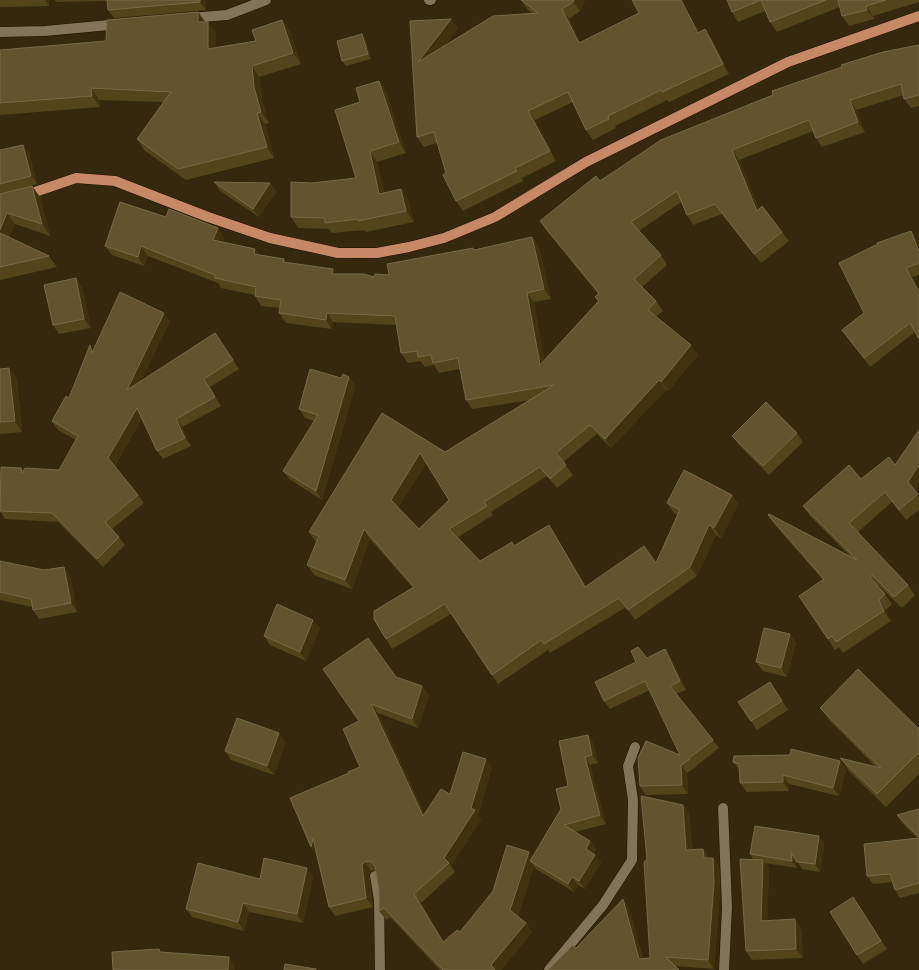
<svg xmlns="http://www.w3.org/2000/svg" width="919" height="970" font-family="Merriweather,serif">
<rect width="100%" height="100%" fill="#34290d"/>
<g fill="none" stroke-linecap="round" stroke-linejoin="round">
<defs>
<path id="minor" d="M429 0H431
M189 18 227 15 266 0
M0 32 45 31 120 24
M723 808 727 907 724 970
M375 876 379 900 380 970
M549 970 603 905 632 860 633 800 628 766 635 747"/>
<path id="major" d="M0 201 35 192 76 178 115 181 208 217 270 238 338 253H377L409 247 444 238 495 217 586 162 788 62 919 16"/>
</defs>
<use href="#minor" stroke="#1c1100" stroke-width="11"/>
<use href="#major" stroke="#1c1100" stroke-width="11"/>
<use href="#minor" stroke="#817457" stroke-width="10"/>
<use href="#major" stroke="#c78865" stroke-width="10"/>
</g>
<path fill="#53441c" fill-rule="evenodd" d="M0 0H49V6L0 7Z
M55 0H206V10L114 18 108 10 107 1 56 2Z
M521 0H585L580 11 569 19 580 42 699 32 712 39 729 74 669 102 667 100 615 126 616 128 593 140 586 130 573 102 535 120 556 161 522 178 523 181 463 211 456 201 446 173 437 143 424 147 417 137 410 21 458 28 445 45 533 14 528 10Z
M727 0H919V2L873 16 874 19 849 26 842 16 840 7 777 32 770 22 765 11 738 22 732 12Z
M198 12 205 22 216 33V47L256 41 282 20 290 32 301 64 259 77 262 99 269 123 265 124 274 158 186 180 144 150 137 139 163 102 99 100 100 107 0 115V50L106 41Z
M362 34 365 38 371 59 346 66 342 61Z
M919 45V106L911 108 904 99V95L856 110 865 132 822 147 816 138 813 131 739 160 759 209 762 206 782 232 789 241 761 263 722 214 693 225 687 215 681 202 639 231 661 255 667 265 642 287 656 301 663 311 656 317 691 345 698 355 668 391 666 390 611 448 597 434 563 462 573 475 557 488 547 476 491 512 493 515 458 537 480 561 512 542 514 545 549 525 555 535 586 586 644 546 656 563 677 515 674 513 667 503 684 470 732 495 738 504 721 538 716 535 697 576 635 620 626 607 550 653 548 650 498 684 451 614 392 649 374 619V611L413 588 370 539 352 589 314 575 307 565 317 542 315 541 309 532 382 413 445 452 531 400 472 409 466 400 460 369 439 373 434 365 425 367 420 361 408 363 401 353 396 325 333 322 332 329 286 323 279 313 280 308 261 306 255 296V295L221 288 218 283 148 256 144 266 112 255 105 246 120 202 166 217 169 209 218 228 224 238 223 242 255 249 259 255 284 259 286 263 333 269 336 274H364L374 277 375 274 389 275 387 264 473 248 475 250 532 237 539 247 551 299 534 302 544 360 598 301 595 297 598 294 546 230 540 221 596 176 600 181 661 140 773 95 772 91 842 67 841 65 883 52ZM426 463 449 500 419 529 398 508Z
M379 81 386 92 406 153 377 162 384 193 401 189 408 200 414 222 366 232 364 230 332 233 329 229 298 228 291 217 312 183 356 178 360 102Z
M23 145 29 153 37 184 1 194 0 193V150Z
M214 182 270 183 276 192 259 217 220 191Z
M32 186 40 197 50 236 15 224 9 237 49 256 57 267 0 280V194Z
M911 231 917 240 919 245V275L912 277 919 290V339L915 332 870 367 842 330 864 313Z
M82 287 91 328 59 334 53 325Z
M170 321 141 381 215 333 239 369 210 387 221 406 182 427 191 446 163 459 157 451 142 418 115 466 138 495 144 503 112 529 119 537 125 545 103 567 58 522 5 519 0 511V498L21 468 23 471 59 470 76 440 58 430 52 421 69 398 90 345 93 350Z
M9 368 17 379 22 432 0 434V369Z
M349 377 355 386 322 500 289 479 283 471 314 421 305 418 299 409 341 378Z
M797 433 803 442 769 475 739 445 732 436Z
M861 479 916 491 919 496V510L906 520 892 502 858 532 908 585 915 595 902 608 879 586 878 587 885 594 892 604 886 610 891 621 843 653 839 647 835 650 799 596 823 580 775 525 768 515 851 557 810 516 803 506Z
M0 561 44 570 64 567 70 576 77 612 39 619 33 610 32 607 0 600Z
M313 620 320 628 306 661 270 645 264 636Z
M790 634 796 643 787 677 763 671 756 662Z
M665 649 671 658 686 690 676 694 713 740 719 748 696 766V767L687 773 688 794 646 795 640 786 680 755 650 690 610 709 604 701 647 658Z
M323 669 396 677 429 695 418 728 378 713 425 815 450 794 492 768 478 815 481 819 451 866 455 872 421 903 444 942 460 932 532 857 561 809 568 786 588 735 593 743 598 763 590 765 606 824 575 832 590 841 596 849 593 854 595 855 601 863 585 889 578 885 574 892 536 869 534 866 518 916 526 923 532 932 501 970H440L390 917 386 920 379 911V890L376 870 371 871 369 874 373 907 335 916 329 907 316 855 311 847 349 773 360 767 359 721Z
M770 682 788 710 757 730 751 721Z
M820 708 919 729V774L886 807 849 771 840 758 876 767 829 720Z
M286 742 274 775 231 760 225 751Z
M840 761 846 770 839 796 789 784V791L747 792 740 783V771L733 762Z
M683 805 689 813 692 850 703 849 709 858H713L719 867 720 891 714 969 675 966 576 948 629 908 643 959 650 958Z
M919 809V893L900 898 895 890 893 882 873 884 867 876 918 839 902 823 897 815Z
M819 836 824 843 820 872 802 869 797 861V868L765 863 769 868 767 920 801 928 803 958 752 960 746 951 753 859 750 854Z
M313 876 303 923 249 912 244 931 192 917 186 909 260 879Z
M853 897 887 949 863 964 857 955Z"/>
<path fill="#40320e" d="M45 0H49V6Z
M200 0H206V10L200 2Z
M574 0H585L580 11 573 2Z
M681 0H682L704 42 698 33Z
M866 6 873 16 874 19 867 10Z
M562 9 569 19 585 53 579 43Z
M198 12 206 23 198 22Z
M451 19 458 28 424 71 418 62Z
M282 20 290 32 301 64 293 53Z
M208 22 216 33V60L208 49Z
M705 29 712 39 729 74 723 64Z
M362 34 365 38 371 59 368 54Z
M252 66 259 77 262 99 269 123 261 112 254 87Z
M379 81 386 92 406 153 399 142Z
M91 88 99 100 100 107 92 96Z
M850 100 856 110 865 132 858 122Z
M528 111 535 120 556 161 550 151Z
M257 113 265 124 274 158 267 147Z
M23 145 29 153 37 184 31 176Z
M732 150 739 160 763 220 757 211Z
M370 151 377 162 386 204 379 194Z
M270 183 276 192 259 217 253 209Z
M32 186 40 197 50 236 42 224Z
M401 189 408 200 414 222 406 211Z
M7 213 15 224 7 244 0 234V230Z
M218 228 224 238 220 249 213 240Z
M911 231 917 240 919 245V252Z
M532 237 539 247 551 299 544 289Z
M141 246 148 256 144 266 138 257Z
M255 249 262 259 254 254Z
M906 268 912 277 919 290V292Z
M333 269 339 279 332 274Z
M76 278 82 287 91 328 84 319Z
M527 293 534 302 547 374 540 365Z
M164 313 170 321 133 398 127 390Z
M327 313 333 322 332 329 326 320Z
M90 345 96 354 92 353Z
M691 345 698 355 668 391 661 382Z
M9 368 17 379 22 432 15 421Z
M349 377 355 386 322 500 316 491Z
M204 379 210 387 221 406 215 397Z
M659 380 666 390 611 448 605 439Z
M137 408 143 416 114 467 108 458Z
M176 419 182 427 191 446 185 438Z
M420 453 427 463 397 509 391 500Z
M919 465V486L915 492 908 482Z
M732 495 738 504 721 538 714 528Z
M549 525 555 535 592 596 585 587Z
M709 525 716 535 697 576 690 567Z
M364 529 370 539 352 589 345 580Z
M64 567 70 576 77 612 71 603Z
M879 600 886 610 891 621 884 611Z
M313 620 320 628 306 661 300 652Z
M790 634 796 643 787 677 781 668Z
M665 649 671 658 686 690 680 681Z
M422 686 429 695 418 728 412 719Z
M371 704 378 713 430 826 423 816Z
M279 733 286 742 274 775 267 766Z
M588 735 593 743 598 763 592 755Z
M585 757 590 765 606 824 600 815Z
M486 759 492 768 478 815 481 819 451 866 444 858 471 808Z
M840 761 846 770 839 796 833 788Z
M681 765 687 773 688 794 682 785Z
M783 775 789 784V791L783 782Z
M683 805 689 813 692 859 686 850Z
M819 836 824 843 820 872 815 864Z
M313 838 317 856 311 847Z
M590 841 596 849 591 857 586 849Z
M703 849 709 858 710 867 704 858Z
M529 852 535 861H530L534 866 517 919 510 910Z
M791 853 797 860V868L792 861Z
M595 855 601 863 585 889 579 881Z
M713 858 719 867 720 891 714 969 708 960Z
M763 860 769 868 767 930 761 921Z
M365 862 371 871 369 874 373 907 366 898 362 865Z
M307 868 313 876 303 923 297 914Z
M572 877 578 885 574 892 568 884Z
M414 894 421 903 450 951 443 942Z
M853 897 859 906 887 949 881 941Z
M623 899 629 908 645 968 639 959Z
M243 903 249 912 244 931 238 922Z
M795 919 801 928 803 958 796 949Z
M526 923 532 932 501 970H495L491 965Z
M229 957 235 966V970H228Z"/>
<path fill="#63542f" stroke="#776a48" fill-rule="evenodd" d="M107 0H200V2L108 10Z
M521 0H574L573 2 562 9 579 43 639 13 632 0H681L698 33 705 29 723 64 662 92 661 90 608 116 609 119 586 130 568 92 528 111 550 151 515 168 517 171 456 201 443 175 446 173 434 132 417 137 410 21 451 19 418 62 493 16 538 13Z
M727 0H826L770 22 761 0 732 12Z
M838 0H886L866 6 867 10 842 16Z
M198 12V22H208V49L256 41 252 30 282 20 293 53 252 66 254 87 261 112 257 113 267 147 178 169 137 139 171 92 91 88 92 96 0 103V50L106 41 107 20Z
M362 34 368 54 342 61 337 41Z
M919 45V95L904 99 901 84 850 100 858 122 816 138 809 120 732 150 757 211 762 206 782 232 754 254 715 204 687 215 677 191 631 222 661 255 634 279 656 301 648 310 691 345 661 382 659 380 605 439 590 425 556 453 566 465 550 479 540 467 484 502 487 506 449 529 480 561 512 542 514 546 549 525 585 587 644 546 656 563 680 510 667 503 684 470 732 495 714 528 709 525 690 567 628 610 619 598 544 644 541 640 492 675 445 604 386 639 374 619V611L414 587 364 529 345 580 307 565 319 536 309 532 382 413 445 452 554 385 466 400 458 358 433 363 431 355 418 357 417 351 401 353 395 316 327 313 326 320 279 313 281 300 255 296 256 287 215 278V275L141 246 138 257 105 246 120 202 166 217 169 209 218 228 213 240 255 249 254 254 284 259 283 262 333 269 332 274H364L374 277 375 274 389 275 387 264 473 248 474 250 532 237 544 289 527 293 540 365 599 301 595 297 599 293 540 221 596 176 600 181 661 140 773 95 772 91 842 67 841 65 883 52ZM420 453 449 500 419 529 391 500Z
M379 81 399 142 370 151 379 194 401 189 406 211 358 221V219L325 223V218L291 217V182L312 183 356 178 335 110 360 102 356 88Z
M23 145 31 176 0 184V150Z
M214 182 270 183 253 209Z
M32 186 42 224 7 213 0 230V194Z
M911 231 919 252V263L906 268 919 292V339L910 323 864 358 842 330 864 313 839 263 878 244 877 243Z
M0 233 49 256 0 267Z
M76 278 84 319 53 325 44 285Z
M120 292 164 313 127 390 215 333 233 360 204 379 215 397 176 419 185 438 157 451 137 408 108 458 138 495 105 522 119 537 97 559 52 513 0 511 1 467 21 468 22 473 25 468 59 470 78 436 52 421 66 396 69 398 90 345 92 353Z
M9 368 15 421 0 422V369Z
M310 369 341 378 343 374 349 377 316 491 283 471 318 415 299 409Z
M766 402 797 433 763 466 732 436Z
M919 430V465L908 482 918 494 899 510 885 492 849 523 908 585 894 597 872 575 870 578 885 594 879 600 884 611 836 642 832 636 828 639 799 596 824 579 768 515 769 514 857 560 803 506 849 465 861 479 889 457 895 465Z
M0 561 44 570 64 567 71 603 33 610 31 599 0 592Z
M277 604 313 620 300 652 264 636Z
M764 628 790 634 781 668 756 662Z
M368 638 396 677 422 686 412 719 371 704 423 816 441 789 450 794 463 752 486 759 471 808 475 810 444 858 449 863 414 894 443 942 457 930 460 932 493 891 507 845 529 852 510 910 526 923 491 965 495 970H443L384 908 379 911V890L375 866 370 861 365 862 362 865 366 898 329 907 313 838 311 847 290 798 349 773 348 772 360 767 343 729 359 721 323 669Z
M638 647 647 658 665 649 680 681 670 686 713 740 689 758 690 759 681 765 682 785 640 786 638 758 646 741 680 755 645 681 604 701 595 682 636 662 631 651Z
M858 669 919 729V752L877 794 840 758 881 768 820 708Z
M770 682 782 701 751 721 738 702Z
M237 718 279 733 267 766 225 751Z
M588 735 592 755 585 757 600 815 564 825 590 841 586 849 595 855 579 881 572 877 568 884 530 861 561 809 556 789 568 786 559 741Z
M791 749 840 761 833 788 783 775V782L740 783 739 764 733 762 734 756 790 755Z
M641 796 683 805 686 850 703 849 704 858H713L714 883 708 960 666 957 679 970H548L573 945 576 948 623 899 639 959 650 958 644 862 647 859Z
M919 809V837L897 815Z
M755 826 819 836 815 864 797 862 791 853 792 861 750 854Z
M919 838V883L895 890 890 874 867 876 864 844Z
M264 858 307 868 297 914 243 903 238 922 186 909 198 863 260 879Z
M740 859 763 860 761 921 795 919 796 949 746 951Z
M853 897 881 941 857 955 830 912Z
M159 949 160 952 229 957 228 970H113L112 952Z
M285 964 316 969V970H284Z"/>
</svg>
